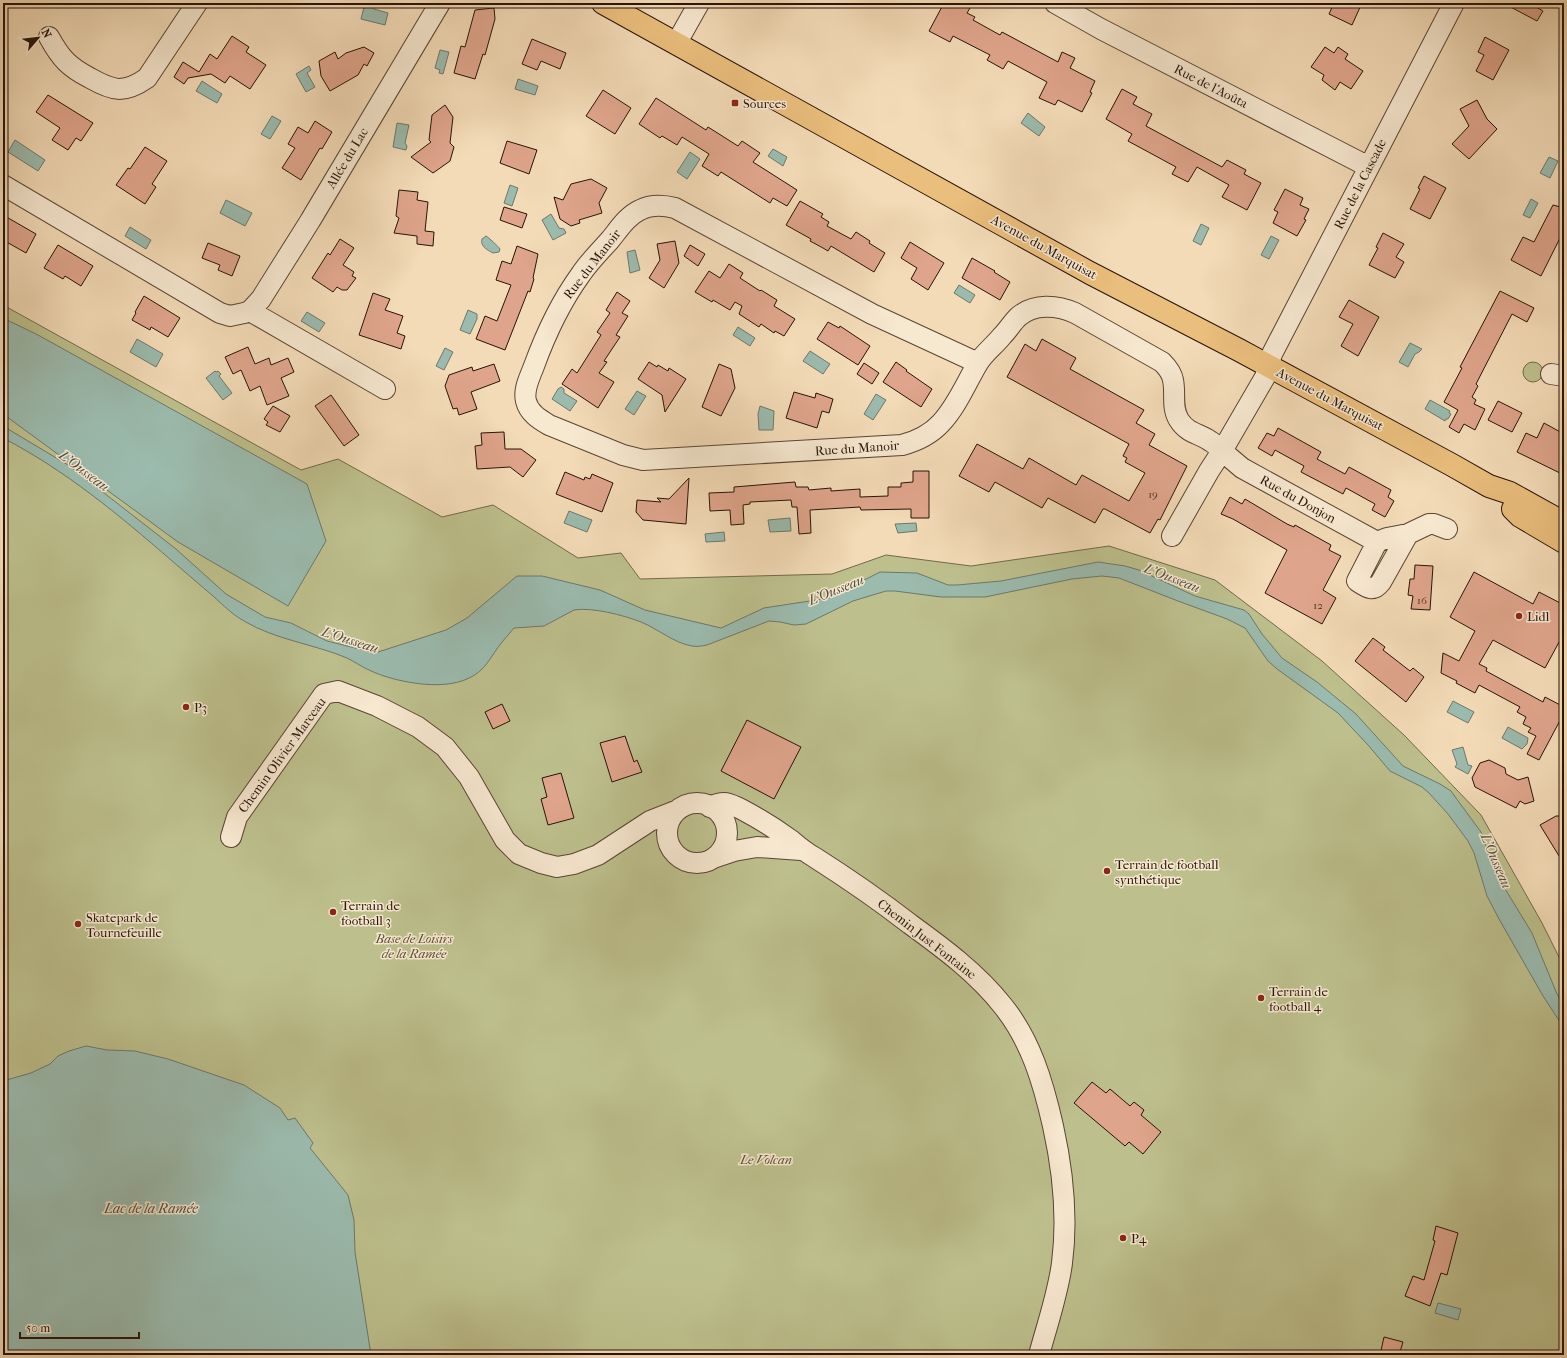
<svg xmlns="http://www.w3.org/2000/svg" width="1567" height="1358" font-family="'IM FELL French Canon',serif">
<rect width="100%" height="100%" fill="#f3dbb7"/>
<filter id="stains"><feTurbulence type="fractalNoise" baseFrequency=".005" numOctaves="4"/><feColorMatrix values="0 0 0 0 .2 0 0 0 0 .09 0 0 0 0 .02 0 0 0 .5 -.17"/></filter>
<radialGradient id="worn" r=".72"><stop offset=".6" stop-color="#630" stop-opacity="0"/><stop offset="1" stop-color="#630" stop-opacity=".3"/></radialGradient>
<path fill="#bdc08d" stroke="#726a4a" d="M3 305 301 470 338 459 442 517 493 505 578 558 621 553 640 579 832 574 886 555 971 566 1109 546 1215 580 1322 661 1404 735 1481 815 1542 923 1564 967V1355H3Z
M1523 372a10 10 0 1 1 20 0a10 10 0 1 1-20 0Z"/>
<path fill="#9bbbae" stroke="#6d786b" d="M365 3H375L374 9 388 13 385 25 361 19Z
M440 50 449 52 443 74 439 73 440 70 435 68Z
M309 66 311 70 307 73 315 87 306 92 296 74Z
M518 79 538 86 535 95 515 89Z
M202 81 222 94 217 103 196 91Z
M1028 113 1045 127 1039 136 1021 123Z
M272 116 281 121 270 139 261 134Z
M397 123 409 125 405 143 407 146 406 150 393 147Z
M15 140 45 160 38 171 8 152Z
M773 149 787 157 783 166 768 156Z
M690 152 700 159 687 179 677 172Z
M1549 157 1558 161 1550 178 1540 173Z
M510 185 518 188 512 206 504 203Z
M1531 199 1538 203 1530 218 1523 215Z
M226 200 252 213 245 226 220 213Z
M551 214 559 228 564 229 566 233 553 240 542 220Z
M1201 224 1209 228 1201 245 1193 241Z
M130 227 151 240 146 249 125 236Z
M486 236C488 237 499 247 500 249L499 252 493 253C487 250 480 246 482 239Z
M1271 236 1279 240 1269 259 1261 255Z
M635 250 640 270 630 273 627 252Z
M959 285 975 295 970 303 954 293Z
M468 310 477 314V319L470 334 460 330Z
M307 312 325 323 319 332 301 321Z
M3 318 38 335 307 484 326 541 288 606 178 542 3 414Z
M738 327 755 338 750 346 733 335Z
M137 339 163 354 156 367 130 352Z
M1410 343 1422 349 1419 352 1415 354 1408 367 1399 362Z
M445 348 453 352 444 370 436 366Z
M810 351 830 364 823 374 803 361Z
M215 371 216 372 218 371 221 374 219 376 232 393 223 400 206 378Z
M561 387 564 389V393L577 401 570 411 552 399 558 389Z
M637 391 646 396 634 415 625 409Z
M876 394 886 400 873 420 864 414Z
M1430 400 1450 411 1449 413 1451 414 1448 419H1446L1445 421 1425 409Z
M760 406 774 411 773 430H759L758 414Z
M3 426 68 465 176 549 226 594 265 617 291 623 327 641 375 653 446 630 467 618 517 576H542L600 590 645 610 721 628 764 608 829 598 880 572 917 573 948 585H957L1001 581 1098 562 1125 566 1139 570 1195 596 1244 610 1249 614 1262 634 1282 658 1317 682 1356 714 1403 766 1440 784 1451 791 1456 798 1481 832 1496 874 1532 933 1557 994 1564 1006V1028L1543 996 1499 919 1487 896 1474 853 1468 841 1448 814 1429 793 1422 787 1390 771 1368 745 1338 713 1277 669 1268 661 1245 628 1227 619 1178 601 1119 578 1111 577 1102 576 1072 579 985 597H941L895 591H886L853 601 806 624 794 625 780 622 769 621 707 645C702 646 697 647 692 646 674 643 658 629 641 622 623 615 592 607 574 610L544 626 514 628C510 633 506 637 502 642 491 656 485 672 467 679 441 691 394 682 369 670 362 667 355 662 347 658 314 644 276 640 244 621 233 615 223 605 213 596 199 584 185 572 171 560 119 515 65 470 3 438Z
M569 511 592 520 587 532 564 523Z
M790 518 791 531 770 532 768 520Z
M916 523 917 531 898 533 895 524Z
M724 532 725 541 706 542 705 534Z
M1453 701 1474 712 1468 723 1447 712Z
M1508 727 1528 738 1527 744 1522 749 1502 738Z
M1463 747 1468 765 1472 766 1468 774 1455 767 1457 764 1452 750Z
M86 1046 107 1050 135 1051 168 1059 244 1085 280 1108 288 1120 295 1118 313 1143 310 1148 348 1195 354 1220 355 1252 371 1355H3V1081L31 1073 50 1064 58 1056 69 1051Z
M1438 1303 1461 1309 1458 1320 1435 1313Z"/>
<path fill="#dfa58c" stroke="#271307" d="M944 3H961L970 8 967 13 975 17 973 20 1000 35 1002 32 1058 62 1062 52 1075 58 1070 68 1095 81 1090 92 1092 93 1082 112 1058 100 1055 105 1039 98 1047 82 1008 61 1003 69 987 60 990 55 953 36 950 42 929 31Z
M1334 3H1362L1352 25 1329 14Z
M1503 3H1529L1543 11 1537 21Z
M494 8 495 19 485 55 483 54 475 79 454 73 461 46 465 47 475 10Z
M232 36 249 47 246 52 266 65 250 89 230 76 225 83 211 74 188 78 184 84 174 77 183 62 199 72 210 54 217 59Z
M1485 37 1509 50 1493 80 1476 71 1484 55 1478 52Z
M532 39 566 53 560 69 541 61 537 70 522 64Z
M364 47 374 53 367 66 364 64 358 75 330 91 321 76 319 61 335 52 338 59 346 53Z
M1325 47 1334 53 1338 47 1348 54 1345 59 1363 71 1351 89 1340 82 1335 90 1322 80 1324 75 1311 67Z
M1122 89 1137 97 1133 104 1152 114 1146 126 1222 167 1227 160 1246 170 1244 174 1261 183 1247 210 1222 197 1229 185 1197 167 1188 182 1172 174 1176 167 1128 141 1132 134 1106 119Z
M603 90 631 108 615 134 586 116Z
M48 95 93 123 81 141 76 138 68 150 52 140 60 128 36 112Z
M656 98 706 130 708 127 738 146 742 141 760 153 753 162 797 190 787 206 773 198 770 203 721 172 718 176 702 166 709 154 682 137 677 145 662 136 660 138 639 124Z
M1477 100 1487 119 1497 129 1469 159 1452 144 1469 126 1460 109Z
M445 105 453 117 450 143 454 147 450 161 433 173 411 157 431 142 429 140 432 115Z
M315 121 332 132 322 149 320 148 301 180 282 168 295 148 288 144 298 127 308 133Z
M507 141 537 150 529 174 500 163Z
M145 147 167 161 152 184 156 187 145 204 116 185 128 168 130 169Z
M1424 176 1446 188 1430 219 1410 209 1420 189 1418 188Z
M591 179 607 188 599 203 602 213 579 220 580 223 571 226 560 219 554 197 563 200 571 184Z
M1285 189 1303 198 1300 205 1309 209 1304 219 1306 220 1297 236 1273 223 1278 212 1274 210Z
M399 190 418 192 417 200 428 202 425 231 434 232 433 246 417 244V236L394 233 399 218 396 216Z
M800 201 823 214 821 217 829 222 827 226 851 239 856 232 870 241 869 243 885 253 874 272 831 246 828 251 823 248 810 241 811 239 786 225Z
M1553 205 1564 208V240L1560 238 1541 276 1511 260 1523 237 1534 242Z
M504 207 527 214 522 228 500 220Z
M3 215 36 234 26 253 3 240Z
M1383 233 1404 244 1396 257 1404 262 1395 278 1369 265 1378 248 1376 247Z
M340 239 354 248 343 265 354 272 352 276 356 278 347 290H342L337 287 333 292 312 278 328 253 330 255Z
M675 241 679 263 664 288 649 278 660 260 657 244Z
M910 242 944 263 928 290 911 279 917 268 901 258Z
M208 243 240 256 232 276 218 270 220 265 202 258Z
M58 245 93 266 81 286 65 276 63 279 44 268Z
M690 245 705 254 698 266 684 256Z
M517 246 538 254 533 278 534 279 530 292 528 291 505 350 476 339 485 316 497 321 511 285 496 280 502 261 511 264Z
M972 258 995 271 994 272 1010 282 1000 300 962 278Z
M729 264 743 273 740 278 760 291 761 290 777 300 774 306 795 319 784 336 775 331 774 333 761 324 759 327 739 314 742 306 735 302 730 310 713 300 712 302 695 292 709 271 720 278Z
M1500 291 1534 308 1527 322 1512 314 1476 384 1478 386 1472 397 1476 400 1474 404 1485 409 1475 430 1464 424 1459 433 1449 427 1458 410 1444 402 1462 368 1460 367Z
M617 292 630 301 622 313 628 316 616 335 620 337 604 361 607 362 599 373 614 382 598 408 562 384 572 369 577 373 601 335 597 332 610 313 606 310Z
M373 293 390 299 385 310 403 316 397 333 405 336 401 349 359 335Z
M144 296 180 318 168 337 151 327 150 330 132 320 136 313 135 312Z
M1349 300 1379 317 1358 356 1341 346 1353 324 1339 317Z
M828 322 839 328 840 326 870 346 858 365 817 339Z
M1042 339 1076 358 1070 369 1144 410 1136 423 1155 434 1149 445 1187 466 1160 520 1158 519 1150 533 1105 509H1103L1095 523 1048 498 1042 508 995 482 989 492 959 476 977 444 1023 469 1029 458 1076 485 1082 475 1129 501 1145 473 1125 462 1127 458 1123 456 1129 444 1007 377 1025 344 1036 351Z
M248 347 255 364 269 358 271 365 288 358 294 372 281 378 289 396 267 405 260 386 250 391 241 370 233 374 225 357Z
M649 362 657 367 658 365 668 371 669 368 686 379 665 412 662 395 638 379Z
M896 362 907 370 906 371 932 389 921 407 883 382Z
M864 363 879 373 872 384 857 374Z
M494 364 500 381 471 392 477 409 459 415 457 408 453 409 445 386 449 375 472 367 473 371Z
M719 364 731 369 735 388 721 416 702 407Z
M794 392 815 398 816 393 833 399 829 413 822 411 817 428 786 418Z
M331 395 359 435 344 446 315 406Z
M1498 401 1522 413 1512 432 1488 420Z
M273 406 290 416 280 432 266 425 268 422 264 419Z
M1544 423 1564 434V475L1517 452 1526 433 1537 438Z
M1278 428 1321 452 1317 459 1345 474 1349 467 1391 490 1388 497 1394 501 1385 517 1372 510 1375 504 1346 488 1343 494 1301 472 1304 466 1275 450 1272 456 1258 448 1267 433 1274 436Z
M504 432 505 449H521L536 460 523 477 510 467 477 469 475 446 482 445 481 433Z
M913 471H929V518H911V509L861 510 860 507 810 510 811 533 799 534 797 507H792L791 500 750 502V504L743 505 744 524 731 525 730 510 710 511 709 493 734 492V487L795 482 796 487H808L809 490 831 488V491L860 489V497L888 496V487H901V483L913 482Z
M565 472 584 480 585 477 590 479 592 474 613 483 602 512 556 494Z
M689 478 686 524 643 520 636 512 637 500 661 502 657 498 669 499Z
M1230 497 1242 504 1245 499 1287 524 1294 527 1295 525 1331 545 1329 550 1341 556 1323 590 1336 598 1322 624 1265 593 1287 550 1233 519 1221 514Z
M1415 565 1433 566 1430 610 1411 609 1413 596 1408 595 1410 579H1414Z
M1474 572 1533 604 1539 592 1564 605V633L1545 668 1493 640 1479 664 1487 668 1486 671 1543 702 1545 697 1564 707V713L1539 760 1527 754 1536 736 1528 732 1531 728 1523 724 1526 717 1517 712 1520 707 1479 685 1475 693 1456 683 1457 681 1441 673 1443 653 1459 661 1475 631 1450 617Z
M1373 638 1385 647 1383 650 1410 671 1413 668 1424 677 1406 702 1355 661Z
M502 704 510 721 493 729 485 712Z
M747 720 801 747 774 799 721 771Z
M625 736 634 762 637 760 642 772 612 782 600 743Z
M1489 760 1505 768 1506 774 1518 780 1528 777 1534 801 1525 804 1520 801 1516 808 1475 787 1472 778 1480 763Z
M561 773 574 818 548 825 541 799 547 797 542 778Z
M1556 816H1561L1564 821V864L1540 825Z
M1092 1082 1106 1093 1110 1089 1130 1106 1134 1102 1144 1110 1141 1115 1161 1132 1143 1154 1129 1142 1125 1146 1074 1103Z
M1436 1226 1458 1233 1447 1275 1441 1273 1430 1306 1405 1296 1413 1276 1424 1280 1435 1241 1433 1240Z
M1384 1337 1403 1342 1399 1355H1380Z"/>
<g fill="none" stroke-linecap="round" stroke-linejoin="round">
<defs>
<path id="minor" d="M1055 3 1101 29 1369 167
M49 37C61 59 69 67 90 78 113 91 124 94 147 78L197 3
M676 44 699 3
M3 185 220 313 230 316 244 313 250 311 261 299 310 221 440 3
M250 311 385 389
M978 363 872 314 675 208C663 205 652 204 640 210 627 216 619 229 610 240 600 251 589 262 581 274 560 303 546 333 534 366 530 377 523 389 526 401 529 413 539 419 549 425L623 455 643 460 902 445C917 441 930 435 941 423 957 406 966 383 978 363 984 353 995 345 1002 336 1008 330 1012 323 1018 317 1034 303 1057 305 1075 313L1162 362C1167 367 1172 374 1173 380 1176 394 1171 407 1179 420 1188 434 1199 433 1210 441 1214 443 1218 447 1222 451L1265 377 1272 354 1454 3
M1551 374 1564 376
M1172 536 1209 471 1222 451 1242 468 1377 542 1387 538 1408 534 1429 524H1434L1447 529
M1377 542 1357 581C1366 587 1373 593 1381 582L1408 534
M667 833a30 30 0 1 1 60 0a30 30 0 1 1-60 0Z
M710 807C714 805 720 803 724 803 730 803 736 807 741 809 758 818 776 829 791 840 798 846 805 852 814 857 847 878 879 900 910 924 943 948 977 973 1003 1006 1031 1041 1043 1082 1053 1126 1063 1171 1068 1217 1062 1263 1058 1294 1047 1325 1039 1355
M231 837 237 817 324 694 338 691 377 706 418 727 445 747 469 777 505 840 519 854 541 863 557 867 574 864 598 855 650 821 678 810
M716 857 734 851 757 847 801 850"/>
<path id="major" d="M603 3 1090 273 1239 350 1452 465 1489 486 1510 493 1564 523
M1513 509 1520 516 1564 542"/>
</defs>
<use href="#minor" stroke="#5a4533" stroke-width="22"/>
<use href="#major" stroke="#271307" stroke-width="24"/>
<use href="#minor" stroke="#f7e8d0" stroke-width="20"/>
<use href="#major" stroke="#eabe7c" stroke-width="22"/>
</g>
<g fill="#8f2418" stroke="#f7e8d0" stroke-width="1.5">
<rect x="731" y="99" width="8" height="8" rx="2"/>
<circle cx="1519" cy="616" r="4"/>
<circle cx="186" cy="707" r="4"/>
<circle cx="1107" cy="871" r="4"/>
<circle cx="333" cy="912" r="4"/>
<circle cx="78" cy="924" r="4"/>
<circle cx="1261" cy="998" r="4"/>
<circle cx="1123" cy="1238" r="4"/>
</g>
<g text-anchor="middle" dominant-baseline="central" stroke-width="3" stroke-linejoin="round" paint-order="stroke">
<g font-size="11" fill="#553828">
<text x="1153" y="494">19</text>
<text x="1422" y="600">16</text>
<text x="1318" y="605">12</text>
</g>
<g font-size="13" fill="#271307" stroke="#f7e8d0">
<text transform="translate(1211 86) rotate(27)">Rue de l'Aoûta</text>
<text transform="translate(347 158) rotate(-59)">Allée du Lac</text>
<text transform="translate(1360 184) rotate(-63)">Rue de la Cascade</text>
<text transform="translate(1044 247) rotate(29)">Avenue du Marquisat</text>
<text transform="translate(592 264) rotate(-52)">Rue du Manoir</text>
<text transform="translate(1330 399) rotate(28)">Avenue du Marquisat</text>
<text transform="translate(857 448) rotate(-4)">Rue du Manoir</text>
<text transform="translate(1298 499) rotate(29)">Rue du Donjon</text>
<text transform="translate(282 755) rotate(-54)">Chemin Olivier Marceau</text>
<text transform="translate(927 939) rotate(38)">Chemin Just Fontaine</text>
</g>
<g font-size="13" fill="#271307" stroke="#f7e8d0" text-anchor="start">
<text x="743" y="103">Sources</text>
<text x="1527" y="616">Lidl</text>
<text x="194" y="707">P3</text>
<text x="1115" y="864">Terrain de football<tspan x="1115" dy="15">synthétique</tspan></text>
<text x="341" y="905">Terrain de<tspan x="341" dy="15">football 3</tspan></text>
<text x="86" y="917">Skatepark de<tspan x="86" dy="15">Tournefeuille</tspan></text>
<text x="1269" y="991">Terrain de<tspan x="1269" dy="15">football 4</tspan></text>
<text x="1131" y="1238">P4</text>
</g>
<g font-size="13" font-style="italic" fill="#5c5036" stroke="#f7e8d0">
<text x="414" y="938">Base de Loisirs<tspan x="414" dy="15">de la Ramée</tspan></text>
<text x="766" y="1159">Le Volcan</text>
</g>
<g font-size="14" font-style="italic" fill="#504e41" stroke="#f7e8d0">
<text transform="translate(84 471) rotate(37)">L'Ousseau</text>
<text transform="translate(1172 578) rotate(21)">L'Ousseau</text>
<text transform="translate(836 590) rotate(-22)">L'Ousseau</text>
<text transform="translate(350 640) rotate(18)">L'Ousseau</text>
<text transform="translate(1496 861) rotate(67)">L'Ousseau</text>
<text x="151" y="1208">Lac de la Ramée</text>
</g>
</g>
<rect width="1567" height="1358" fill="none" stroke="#f3dbb7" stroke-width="16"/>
<rect x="4" y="4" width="1559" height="1350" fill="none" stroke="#271307" stroke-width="2"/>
<rect x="8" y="8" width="1551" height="1342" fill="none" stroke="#271307"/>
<g transform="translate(38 38) rotate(62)" stroke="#f7e8d0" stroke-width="3" paint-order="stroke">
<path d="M0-3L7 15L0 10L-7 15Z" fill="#271307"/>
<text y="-6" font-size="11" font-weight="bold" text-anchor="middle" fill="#271307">N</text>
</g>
<path d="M20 1332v6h119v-6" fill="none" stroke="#271307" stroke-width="2"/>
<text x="26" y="1332" font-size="12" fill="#271307" stroke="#f7e8d0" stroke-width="3" paint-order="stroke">50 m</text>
<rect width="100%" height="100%" filter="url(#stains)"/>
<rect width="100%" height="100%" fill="url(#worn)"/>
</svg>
